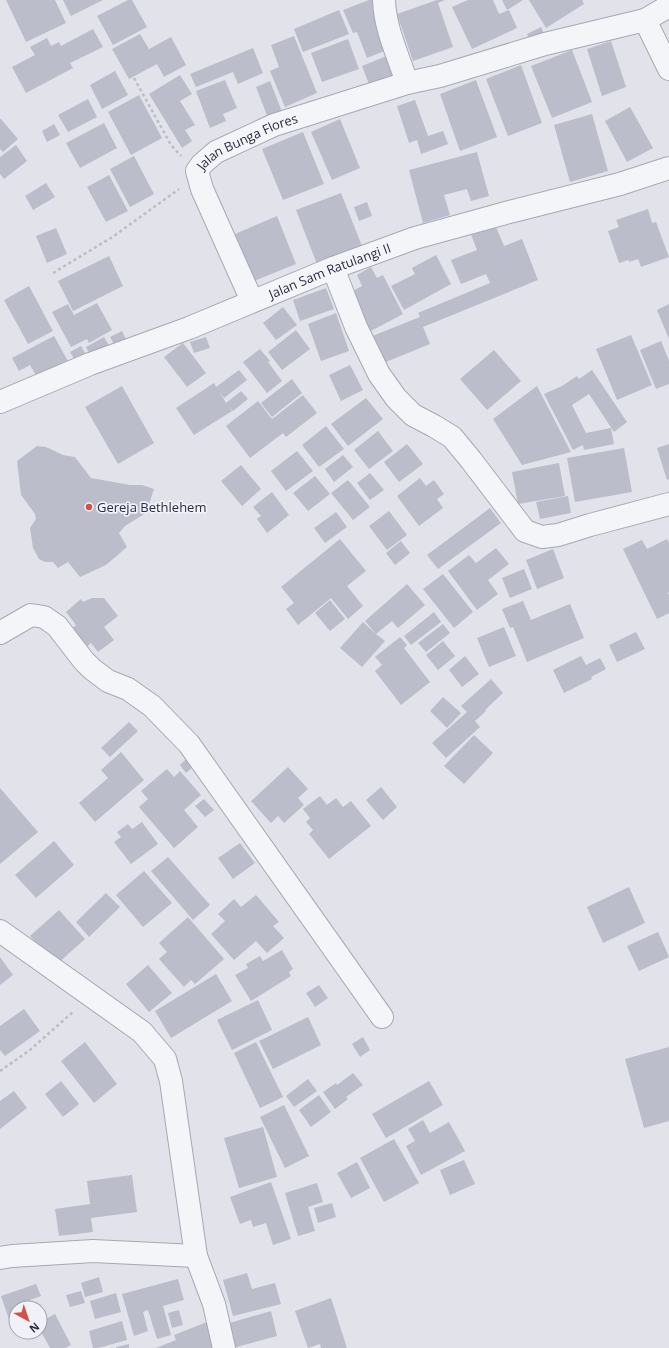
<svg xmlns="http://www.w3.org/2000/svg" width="669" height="1348" font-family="'Open Sans',sans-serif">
<rect width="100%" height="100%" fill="#e1e2ea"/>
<path fill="#bbbdca" d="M6 0H55L66 23 26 42Z
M63 0H103L71 16Z
M128 0H132L147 27 113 45 97 16Z
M369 0H373L389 49 367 58 357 32 353 33 343 10Z
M437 0H445L438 3 453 47 413 61 397 14Z
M468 0H493L499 14 509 10 517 28 472 49 452 7Z
M502 0H523L507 10Z
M529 0H582L584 4 546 28Z
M339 10 349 34 303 52 294 29Z
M541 27 546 38 532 44 527 34Z
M93 29 103 47 70 63 73 68 26 93 12 67 35 55 30 47 47 38 51 46 59 42 61 46Z
M140 34 149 49 171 37 186 65 164 77 157 64 129 79 112 49Z
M294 36 317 93 285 107 270 71 279 67 271 45Z
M348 39 359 69 322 82 311 53Z
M611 41 626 87 602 96 587 49Z
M253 48 263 73 238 84 233 72 196 87 190 74Z
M572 50 592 102 552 118 531 66Z
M394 53 402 73 370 87 362 66Z
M521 65 542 123 508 136 486 79Z
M115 71 128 95 102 109 90 85Z
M180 75 192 94 180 101 195 125 185 130 192 141 182 148 149 94Z
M225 80 237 108 223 114 226 121 210 128 196 91Z
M476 80 497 137 460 151 440 94Z
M270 81 284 117 270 123 256 87Z
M139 95 162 138 131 155 108 112Z
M88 99 97 117 68 132 58 115Z
M415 100 428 136 443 131 448 144 421 154 417 140 409 143 397 106Z
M630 107 653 148 627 162 605 121Z
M592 114 608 171 570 182 554 125Z
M0 119H1L18 139 3 152 0 149Z
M340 119 360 168 332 180 311 132Z
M104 123 117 148 80 168 66 143Z
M54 124 60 135 47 142 42 131Z
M303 132 324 184 283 200 262 149Z
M16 145 27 161 4 179 0 174V157Z
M477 152 489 196 471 201 467 189 444 195 450 215 423 223 409 170Z
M134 156 154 194 130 207 110 169Z
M109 175 128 211 106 222 87 187Z
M46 183 55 197 33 210 25 196Z
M341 193 362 246 317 264 296 210Z
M367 202 372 216 359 221 354 207Z
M648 209 652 223 656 222 669 257 641 267 638 259 629 262V260L619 263 608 231 619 227 616 220Z
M277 216 296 264 254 281 235 234Z
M494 222 504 246 522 239 538 280 423 327 430 344 381 364 370 337 420 317 418 313 490 283 486 274 461 284 451 260 477 250 470 232Z
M56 228 67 254 47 263 36 236Z
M436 255 451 284 404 310 391 286 415 274 412 268Z
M109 256 123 286 73 311 58 281Z
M371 267 377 278 383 275 403 314 367 333 347 294 362 286 357 275Z
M29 286 53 331 28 344 4 300Z
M326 288 334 309 300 321 293 300Z
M97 303 112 330 89 343 87 339 71 347 52 312 68 304 74 315Z
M669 304V339L657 310Z
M283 307 297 325 276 340 263 323Z
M336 313 349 351 321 361 308 324Z
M296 330 310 349 282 370 268 352Z
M122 331 128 343 117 350 110 337Z
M631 335 652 385 617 400 596 349Z
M54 336 69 363 38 379 30 365 19 371 12 358Z
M104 337 111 349 92 359 86 347Z
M206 337 210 348 194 353 190 342Z
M661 341 669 361V384L656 389 640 350Z
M183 343 206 373 187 387 164 357Z
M81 346 88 358 77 364 70 352Z
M260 349 270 361 268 362 282 381 267 393 243 362Z
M494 350 521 381 487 410 460 379Z
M350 365 363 390 341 401 329 375Z
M239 370 247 380 224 398 219 391 226 403 241 391 248 399 233 411 228 406 232 411 194 435 176 408 214 383 216 387Z
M592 370 627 422 614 432 589 394 572 405 586 433 611 428 614 444 584 450 583 445 573 450 544 394 562 386 577 376 579 379Z
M292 379 302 393 272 417 261 403Z
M122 386 154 443 118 464 85 407Z
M537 386 571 452 522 465 493 419Z
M303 395 317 413 286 437 283 433 250 458 226 426 258 401 272 419Z
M366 398 383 419 348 446 331 424Z
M326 426 344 449 319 467 302 445Z
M378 431 393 451 369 469 354 450Z
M407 444 423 464 399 482 384 462Z
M669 444V479L667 480 657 448Z
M37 446 46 447 63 455 75 457 91 478 130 485H142L154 489 146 513 125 526 119 533 127 547 106 565 80 577 68 562 58 568 53 562H45L39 559 33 548 30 528 36 519 35 514 21 495 17 461Z
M624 448 632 492 575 502 567 458Z
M297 451 313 471 286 491 271 471Z
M343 455 353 467 334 482 325 469Z
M559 463 565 496 518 504 512 472Z
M241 465 261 489 242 506 221 481Z
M370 473 384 490 370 500 357 483Z
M315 476 330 494 308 511 293 493Z
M420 478 426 486 434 480 444 494 437 499 443 508 419 526 397 496Z
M348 480 370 507 353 520 331 493Z
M272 492 289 515 267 533 257 519 261 516 253 507Z
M568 496 571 513 540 519 536 502Z
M490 508 501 523 438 569 427 555Z
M389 511 407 535 387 550 369 526Z
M336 512 347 527 325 543 314 528Z
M340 539 366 571 347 586 363 606 348 619 331 598 298 625 286 609 294 603 281 587Z
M667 539 669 543V592L668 593 669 596V613L657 619 623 549 642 540 647 549Z
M401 541 410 553 395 565 386 553Z
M496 548 509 564 488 580 498 594 477 610 448 571 469 555 476 563Z
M553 549 564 578 537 589 526 560Z
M524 569 532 589 510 598 502 578Z
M443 574 473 612 454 628 423 589Z
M407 584 425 605 398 628 392 621 376 634 385 641 362 667 340 648 363 622 376 634 365 621Z
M92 598H104L118 616 104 627 114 640 98 652 91 643 83 650 68 632 76 625 66 612 81 599 83 602Z
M330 600 345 619 330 631 315 613Z
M523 601 531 620 570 604 584 638 527 662 513 627 510 628 502 609Z
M434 612 441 622 411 645 404 636Z
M443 624 450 633 426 652 418 643Z
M504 627 516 656 489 667 477 638Z
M636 632 645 649 617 662 609 645Z
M400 637 407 645 404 648 430 682 401 705 375 671 382 665 375 657Z
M443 641 455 656 438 670 426 655Z
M465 656 479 674 462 687 449 670Z
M581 656 586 665 600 658 606 669 591 677 592 679 564 693 553 670Z
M491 679 503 693 485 710 486 711 475 721 480 727 446 758 432 743 467 712 461 706Z
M443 697 461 713 447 728 430 711Z
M129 722 138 731 110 757 101 748Z
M474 735 493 753 464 784 444 766Z
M121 752 144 780 95 822 79 803 108 778 101 770Z
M187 758 194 766 186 773 180 765Z
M288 767 308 789 298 798 304 805 284 823 278 816 271 823 251 801Z
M167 769 174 777 180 771 201 795 184 810 198 827 174 848 139 807 148 799 141 791Z
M381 787 397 807 383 820 366 800Z
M0 788 38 832 0 864Z
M320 796 327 805 336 798 343 807 351 801 371 826 329 859 309 834 313 830 306 822 310 818 303 809Z
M204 799 214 810 205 817 195 806Z
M142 822 158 844 131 864 114 842 121 837 117 832 128 824 132 829Z
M54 841 74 865 36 898 15 875Z
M240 843 255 863 233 879 218 858Z
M168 857 210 905 193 920 151 871Z
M144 871 172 903 143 927 116 895Z
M629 887 645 923 603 943 587 907Z
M106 893 120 907 89 937 76 922Z
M256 895 279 922 273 926 284 938 267 953 256 941 234 960 211 934 225 921 218 914 234 899 241 907Z
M59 910 85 939 56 965 30 936Z
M188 917 224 959 195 984 191 980 184 987 159 959 167 952 159 943Z
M658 932 669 957 639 971 627 946Z
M282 950 293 969 289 972 291 976 251 1001 235 975 248 968 246 964 260 956 263 961Z
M0 957 13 975 0 985Z
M148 965 172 993 149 1012 126 984Z
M216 974 232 1001 171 1038 155 1011Z
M319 985 328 998 315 1007 306 993Z
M258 1000 272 1030 232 1050 217 1020Z
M24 1009 40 1031 5 1056 0 1050V1026Z
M308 1017 321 1045 273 1069 259 1041Z
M363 1037 370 1050 360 1057 352 1044Z
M85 1042 117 1084 94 1103 61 1061Z
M256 1042 283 1097 260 1108 234 1053Z
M669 1047V1121L644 1128 625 1059Z
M353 1073 363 1085 346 1097 348 1099 335 1109 323 1092 336 1083 337 1085Z
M308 1079 317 1091 294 1107 286 1096Z
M61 1081 79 1104 63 1117 45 1094Z
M429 1081 443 1105 386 1138 372 1114Z
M14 1091 27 1108 0 1129V1101Z
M319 1095 331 1112 311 1127 299 1110Z
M284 1105 309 1156 285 1168 260 1117Z
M423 1120 430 1133 449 1122 465 1151 421 1175 406 1146 415 1141 408 1129Z
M263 1127 277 1177 239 1188 224 1138Z
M394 1139 419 1183 384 1202 360 1158Z
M464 1160 475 1184 450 1195 440 1170Z
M357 1162 370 1188 351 1198 337 1173Z
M132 1175 137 1212 91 1218 93 1232 59 1236 55 1209 90 1204 87 1181Z
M271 1182 291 1239 273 1245 266 1223 253 1227 251 1220 240 1224 230 1197Z
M317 1183 323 1202 308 1207 315 1231 298 1236 285 1193Z
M332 1203 336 1217 318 1223 314 1208Z
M247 1273 252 1289 275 1283 281 1304 233 1316 223 1280Z
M99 1277 103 1292 85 1297 81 1283Z
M178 1279 184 1300 163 1306 171 1335 157 1339 148 1310 143 1312 148 1331 134 1336 122 1294Z
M36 1284 41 1296 30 1300 33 1308H16V1327L12 1328 1 1296Z
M81 1291 85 1303 70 1307 66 1295Z
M116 1293 121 1312 95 1319 90 1301Z
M331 1298 347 1348H321L320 1344 308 1348 295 1311Z
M179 1310 183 1325 172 1328 168 1313Z
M271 1311 277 1336 233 1348 226 1324Z
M55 1314 71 1345 65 1348H50L40 1330V1322Z
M122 1321 127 1340 98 1348H93L89 1331Z
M207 1322 217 1348H156L176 1340 174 1335Z
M129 1344V1348H116V1347Z"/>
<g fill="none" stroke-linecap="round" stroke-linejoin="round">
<defs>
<g id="minor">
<path d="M645 20 669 6"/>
<path d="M407 83 440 76 545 44 645 20 669 69"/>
<path d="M333 268 356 327 379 374 396 398 413 415 434 426 452 437 471 460 525 531 542 537 558 535 590 525 669 504"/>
<path id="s1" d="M252 301 202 189 197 171 202 164 216 152 274 125 407 83C398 55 385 29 384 0"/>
<path d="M0 633 31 615 44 617 57 626 84 661 92 669 108 681 128 689 152 706 189 744 382 1017"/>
<path d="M0 931 142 1032 165 1059 171 1081 196 1256 214 1304 224 1348"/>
<path d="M0 1258 12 1256 93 1251 196 1256"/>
</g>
<g id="tertiary">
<path id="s2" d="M0 402 90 364 189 328 333 268 415 238 509 212 620 184 669 168"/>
</g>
</defs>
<use href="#minor" stroke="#a6a8b5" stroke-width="24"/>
<use href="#tertiary" stroke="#a6a8b5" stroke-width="24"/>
<path stroke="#bbbdc5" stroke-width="2.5" stroke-dasharray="3 3" stroke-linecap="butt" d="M134 78 171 145 181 156
M53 273 114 236 179 189
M0 1071 30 1050 74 1011"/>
<use href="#minor" stroke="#f4f5f8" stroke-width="22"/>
<use href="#tertiary" stroke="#f4f5f8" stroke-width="22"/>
</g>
<circle fill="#d35042" stroke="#f1f2f8" stroke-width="1.5" cx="89" cy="507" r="4"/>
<g text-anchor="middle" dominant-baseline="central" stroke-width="3.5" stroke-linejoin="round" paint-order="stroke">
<g font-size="13" fill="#292c43" stroke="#f1f2f8">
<text stroke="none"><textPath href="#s1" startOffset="201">Jalan Bunga Flores</textPath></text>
<text stroke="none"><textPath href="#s2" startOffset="355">Jalan Sam Ratulangi II</textPath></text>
</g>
<g font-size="13" fill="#292c43" stroke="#f1f2f8" text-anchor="start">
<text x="97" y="507">Gereja Bethlehem</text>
</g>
</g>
<g transform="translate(28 1320) rotate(140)"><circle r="19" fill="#f1f2f8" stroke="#a1a3b0"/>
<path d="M0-3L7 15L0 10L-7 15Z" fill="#d35042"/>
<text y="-6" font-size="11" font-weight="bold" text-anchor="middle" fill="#292c43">N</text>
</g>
</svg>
